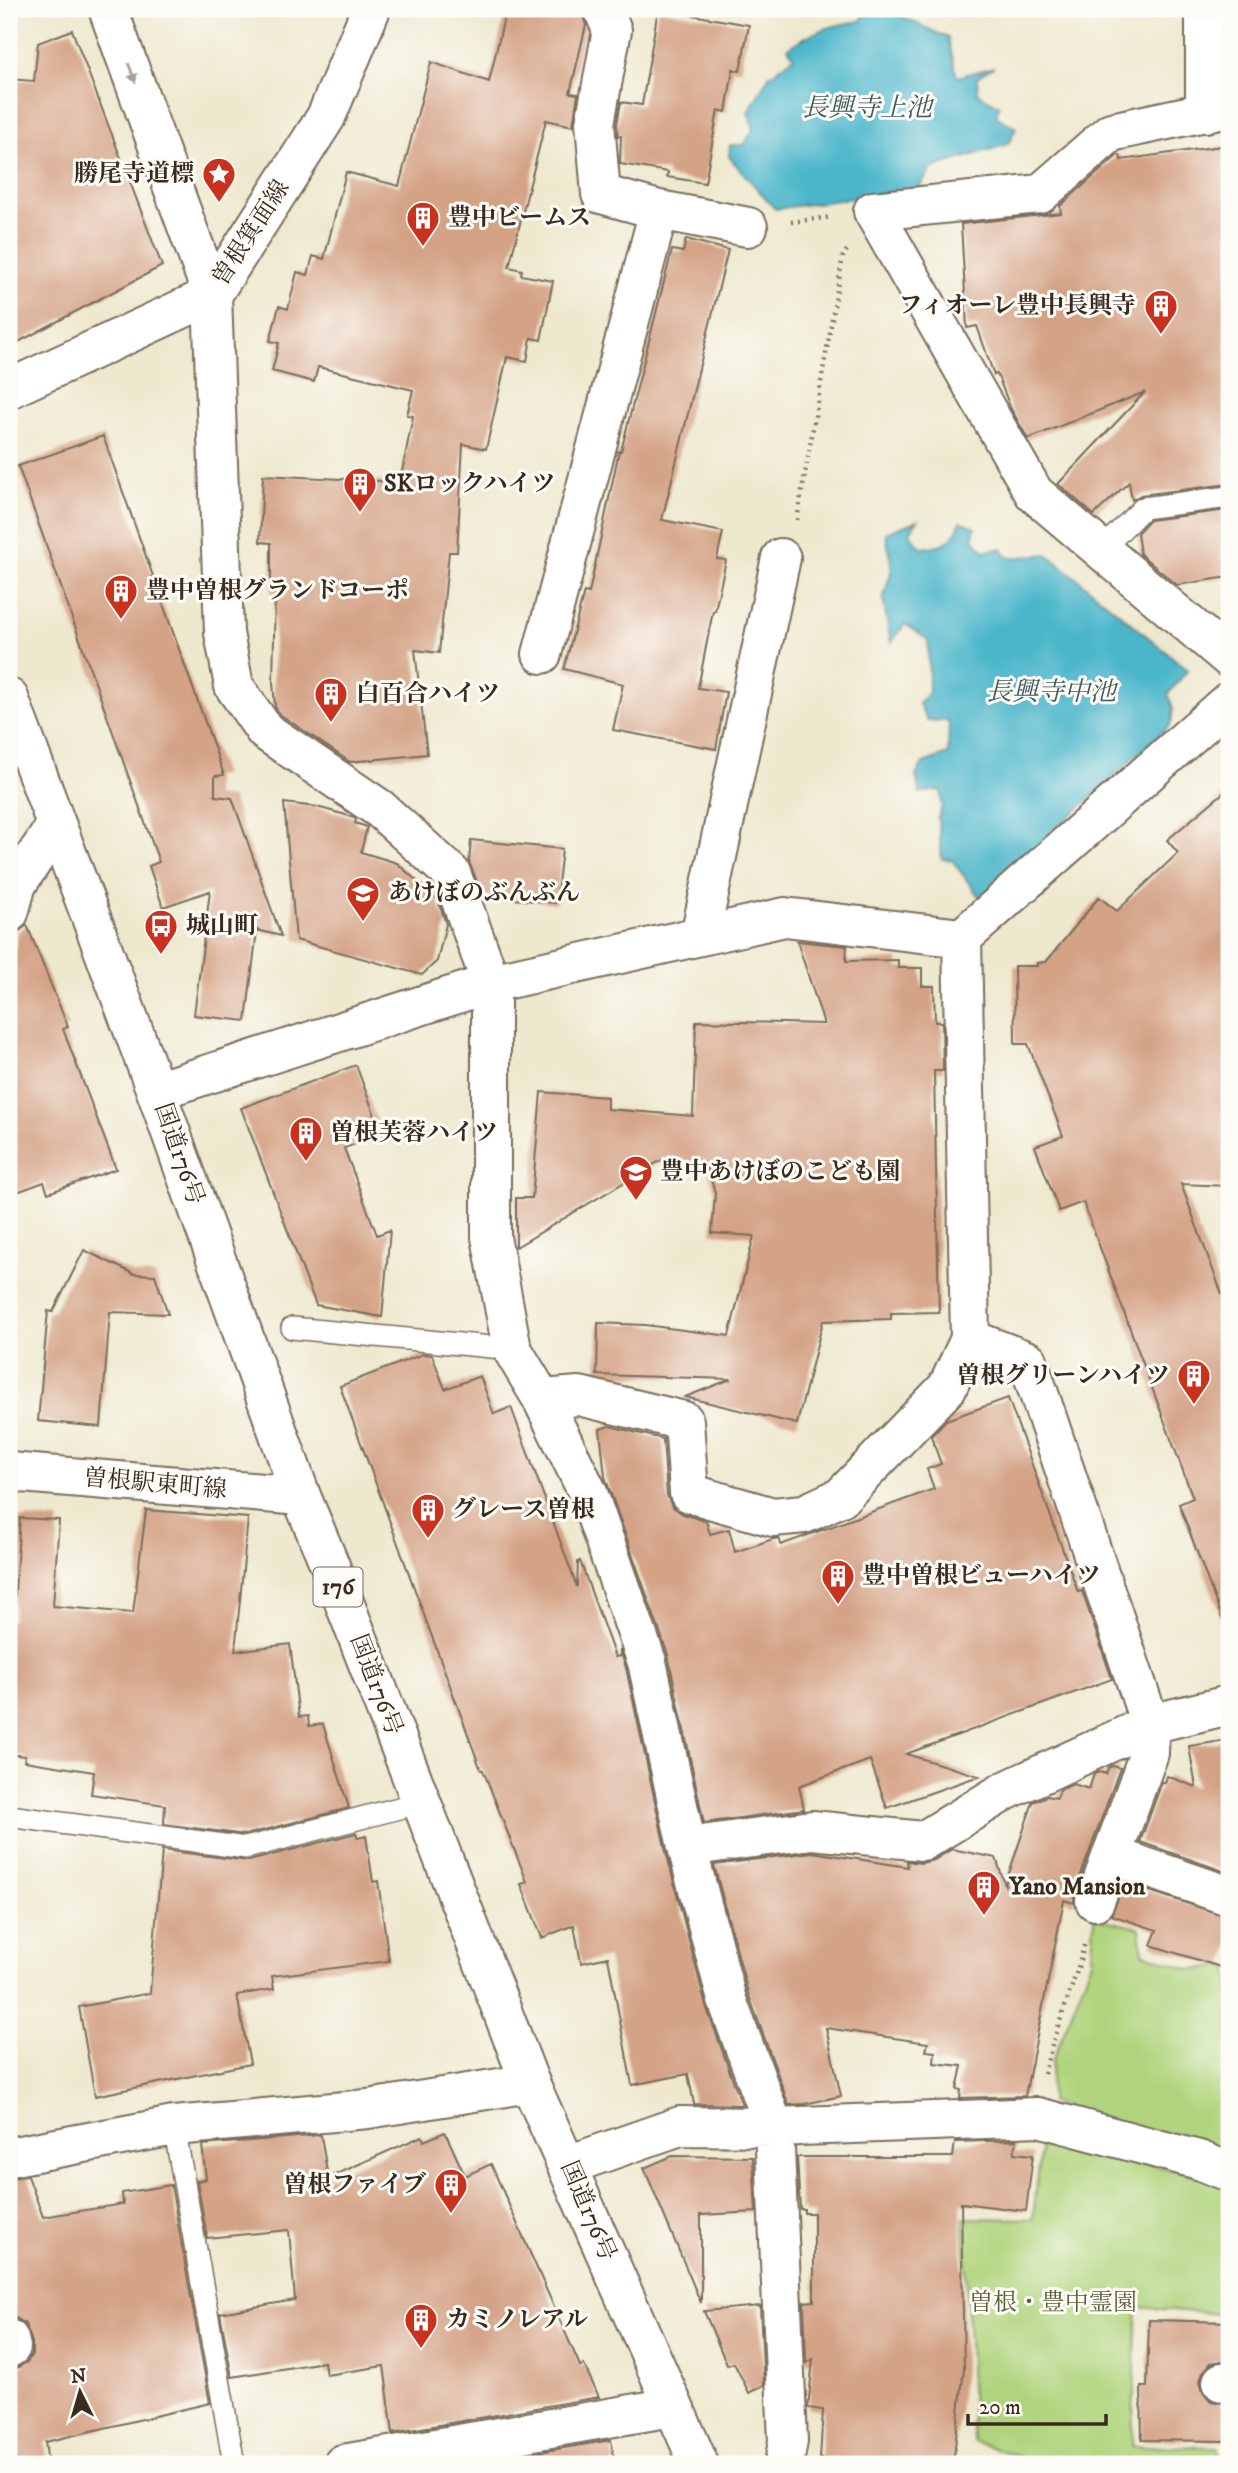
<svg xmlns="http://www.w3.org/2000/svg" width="1238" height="2473" font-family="'IM FELL DW Pica','Noto Serif JP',serif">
<rect width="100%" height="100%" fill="#fdfcf7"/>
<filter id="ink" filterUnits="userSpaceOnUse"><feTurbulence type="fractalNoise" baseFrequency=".0143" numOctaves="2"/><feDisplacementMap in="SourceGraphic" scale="14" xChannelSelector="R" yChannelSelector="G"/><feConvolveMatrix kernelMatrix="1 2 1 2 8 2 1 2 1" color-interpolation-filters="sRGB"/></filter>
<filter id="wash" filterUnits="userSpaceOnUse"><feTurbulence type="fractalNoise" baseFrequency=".00686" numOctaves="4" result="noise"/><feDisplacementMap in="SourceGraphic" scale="28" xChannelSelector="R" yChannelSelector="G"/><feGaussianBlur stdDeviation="1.57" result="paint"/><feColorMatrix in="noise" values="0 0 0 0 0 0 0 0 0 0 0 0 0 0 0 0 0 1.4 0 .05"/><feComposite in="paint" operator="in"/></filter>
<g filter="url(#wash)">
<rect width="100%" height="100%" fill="#eee8ce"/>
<path fill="#b0d47d" stroke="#767f4e" stroke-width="2" d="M1094 1918 1140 1928 1143 1953 1189 1969 1229 1966V2158L1050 2102 1052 2062 1092 1961Z
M1042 2137 1229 2184V2315L1137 2307 1132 2446 1219 2447V2464H1041L973 2441 964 2218 1033 2219Z"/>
<path fill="#4cb6ca" stroke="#447074" stroke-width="2" d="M866 9H885L948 38 957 77 994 67 977 77 978 94 999 105 996 116 1016 128 1008 144 932 168 918 189 775 209 729 157 730 145H744L754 128 748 112 769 76 794 57 788 48C810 32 834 24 861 21Z
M918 520 910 532 915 542 923 548C945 545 953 543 961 521L975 527 973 539 984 551 1002 548 1006 556 1012 558 1047 554 1188 670 1168 694 1173 708 1171 724 980 898 952 860 942 859 938 818 942 807 941 790 920 793 916 776 923 763 948 754 949 721 927 720 919 704 929 691 928 640 905 624 891 643 883 599 892 569 886 533Z"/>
<g id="blocks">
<path fill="#d4a285" d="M506 9H550L583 16 586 25 570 93 578 94 573 126 546 120 509 267 522 270 521 275 553 281 541 340 531 338 527 361 507 357 486 449 463 444 457 552H449L439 653 415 650 427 754 350 762 281 715 275 707 273 682 275 593H271V543L260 542 263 475 400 482 413 416 407 415 413 390 318 367 314 382 272 371 279 343 270 341 279 306 288 309 297 272 308 275 313 256 324 259 346 172 399 186 431 62 489 82Z
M658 9 749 25 740 71 733 69 726 112 718 110 705 183 667 177 668 172 620 164 621 136H618L617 124 621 102 642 105Z
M72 30 162 266 9 347V79L34 81 38 43Z
M1229 145V484L1141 495 1132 500 1129 482 1094 515 1058 484 1145 392 1028 439 1011 409 997 374 994 375 977 326 967 328 961 224 1061 213 1060 206 1118 155H1120L1121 160Z
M686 239 728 250 662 520 723 532 717 559 726 560 715 611H713L698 688 726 692 716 749 613 730 623 684 564 669 584 592 589 593 619 451H621L672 250 683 252Z
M103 436 224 775 215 776V796L232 798 281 936 257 930 246 1021 194 1015 210 891 163 907 149 866 159 862 18 466Z
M1229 510V577L1177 585 1140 554 1137 533 1149 520Z
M1229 788V1186L1181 1184 1229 1313V1628L1226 1629 1179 1504 1193 1498 1083 1202 1059 1211 1035 1146 1063 1136 1028 1044H1015L1014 966H1037V963L1046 962 1099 897 1117 911 1178 853 1167 840Z
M284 803 317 807 353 817 356 819 355 823 367 827 361 852 397 863 438 900 446 924 437 961 422 975 296 940Z
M471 840 562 849 556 903 483 896 469 862Z
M27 925 68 1027 63 1029 116 1169 48 1193 44 1182 9 1195V987L18 932Z
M797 941 847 946 846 961 898 960V968H922V986H934L935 1022H942L943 1071H934L939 1312 891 1313V1319L823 1321 797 1424 685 1397 731 1379 597 1375 598 1323 645 1325 729 1336 754 1236 712 1233 715 1192 706 1164 665 1158 516 1247V1198H532L541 1092 607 1097V1109L693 1116 696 1021 824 1024Z
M356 1065 382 1135 344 1148 377 1235 390 1230 382 1317 316 1305 241 1108Z
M84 1250 134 1274 155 1275 168 1314 110 1312 101 1427 38 1421 48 1311 53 1312Z
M423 1354 432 1355 445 1389 480 1376 494 1414 511 1407 577 1587 578 1562 580 1561 615 1657 620 1656V1650L626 1668 666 1852 706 2006 742 2105 694 2104 688 2074 632 2085 608 1957 581 1963 574 1925 542 1938 521 1884 527 1882 483 1770H481L340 1386Z
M1008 1398 1078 1592 1082 1591 1112 1679 906 1754 979 1776 887 1808 870 1760 799 1786 804 1809 704 1823 668 1655 605 1477 600 1429 609 1426 663 1439 667 1495 672 1506 683 1514 706 1521 710 1534 729 1529 735 1552 773 1539 779 1538 781 1545 934 1489 927 1469 941 1464 931 1436 946 1420Z
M146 1510 248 1518 235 1651 290 1644 299 1717 308 1716 309 1726 323 1724 349 1808 245 1835 164 1824 165 1805 91 1794 94 1772 24 1761 25 1756 9 1754V1620H13L20 1518 59 1520 53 1606 133 1613Z
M1229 1740V1873L1140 1842 1162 1782 1165 1783 1167 1776 1196 1787 1189 1746Z
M1112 1766 1120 1768 1074 1894V1903L1064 1900 1025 2096 960 2098 961 2090 957 2089 962 2066 934 2063 935 2052 926 2051 928 2043 826 2028 841 2096 805 2104 789 2105 748 1993 714 1865 812 1852 908 1867 907 1861 921 1863 934 1860 952 1849 996 1858 1005 1885 1033 1802 1047 1796 1057 1798 1060 1790 1073 1784 1089 1789 1094 1774 1099 1772 1106 1774 1108 1768Z
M356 1833 358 1838 366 1836 373 1882 378 1881 389 1961 272 1976 274 1989 237 1995 250 2064 95 2096 79 2007 150 1993 162 1850 249 1861Z
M1125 1883 1229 1917V1947L1223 1968 1151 1945 1157 1930 1111 1915Z
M445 2132 465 2176 491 2164 580 2366 584 2365 599 2397 393 2433 384 2366 326 2375 324 2362 232 2377 220 2313 295 2300 289 2230 207 2238 197 2181 206 2179 202 2145 321 2135 328 2178 422 2136 424 2141Z
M1017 2140 1014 2153 1033 2155 1026 2211 961 2203 964 2369 953 2464H890L820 2459 823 2410 808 2408 813 2359 806 2363 804 2302 814 2301V2213H804V2209H800L797 2157H953L955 2142Z
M672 2156 753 2157 756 2212 701 2215V2303L644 2168Z
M28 2176 43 2217 123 2204 122 2193 171 2185 210 2403 45 2442 48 2464H9V2368H17L27 2362 32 2354V2342L25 2324 16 2318H9V2178Z
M760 2306 764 2385 749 2393 734 2363 727 2365 704 2311Z
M1149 2320 1229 2322V2360L1211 2363 1203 2372 1200 2381 1203 2392 1211 2401 1228 2404 1227 2441 1142 2440 1141 2387H1147Z
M611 2440 615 2464H470Z"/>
</g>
</g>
<g filter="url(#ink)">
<use href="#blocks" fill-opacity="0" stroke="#7a6c5c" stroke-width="2"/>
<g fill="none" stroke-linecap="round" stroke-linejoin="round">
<defs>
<path id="lane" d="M1101 550 1143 508 1229 497
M292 1328 512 1349
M9 1816 246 1848 422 1802
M174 2126 234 2464"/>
<path id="street" d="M108 9 212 295 224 633 234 686 265 731 380 809 451 873 491 983V1237L512 1349 542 1399 588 1493 647 1662 687 1847 727 2000 774 2127 788 2441 784 2464
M1229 107 1111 132 1040 194 873 211 1034 493 1229 658
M1205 113V9
M659 210 748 227
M542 654 659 210 601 194 595 123 612 30 603 9
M9 913 17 884 55 827
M700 936 781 558
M962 938 970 1339 1028 1361 1150 1724 1149 1753 1095 1901
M156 1091 491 983 785 917 962 938 1229 701
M542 1399 579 1396 684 1421 689 1493 773 1517 804 1514 841 1497 947 1388 970 1339
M687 1847 812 1830 923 1841 1005 1791 1150 1724 1229 1705
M1113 1856 1229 1896
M9 2157 174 2126 368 2109 530 2083
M568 2165 680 2126 774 2127 1038 2117 1199 2160 1229 2172
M9 2339 11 2347
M1222 2382H1229
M343 2464 672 2407"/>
<path id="secondary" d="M9 389 212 295 326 117 371 9
M9 1472 301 1496"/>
<path id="highway" d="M9 698 156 1091 301 1496 329 1563 530 2083 699 2464"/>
</defs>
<use href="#lane" stroke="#7a6c5c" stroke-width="24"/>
<use href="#street" stroke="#7a6c5c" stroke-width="42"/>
<use href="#secondary" stroke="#7a6c5c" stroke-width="42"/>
<use href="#highway" stroke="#7a6c5c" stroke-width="42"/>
<path stroke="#7a6c5c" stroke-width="4.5" stroke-dasharray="2 5" stroke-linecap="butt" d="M791 222 831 217
M797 520 843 256 847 250
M1044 2074C1055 2029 1074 1987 1085 1942"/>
<use href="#lane" stroke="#fff" stroke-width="21"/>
<use href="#street" stroke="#fff" stroke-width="38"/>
<use href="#secondary" stroke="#fff" stroke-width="38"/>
<use href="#highway" stroke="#fff" stroke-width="38"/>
</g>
<defs><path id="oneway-solid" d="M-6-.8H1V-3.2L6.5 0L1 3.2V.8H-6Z" transform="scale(1.75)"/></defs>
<use fill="#a79f9a" href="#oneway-solid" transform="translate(132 73) rotate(70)"/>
</g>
<defs>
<symbol id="sight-pin" viewBox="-11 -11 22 30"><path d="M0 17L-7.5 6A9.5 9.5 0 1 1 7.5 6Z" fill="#c8321e" stroke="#fdfcf7"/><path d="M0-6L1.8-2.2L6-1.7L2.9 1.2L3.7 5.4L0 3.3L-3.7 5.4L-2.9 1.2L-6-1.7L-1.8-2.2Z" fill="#fff"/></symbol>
<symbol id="building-pin" viewBox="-11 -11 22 30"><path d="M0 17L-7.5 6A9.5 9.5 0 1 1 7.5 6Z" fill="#c8321e" stroke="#fdfcf7"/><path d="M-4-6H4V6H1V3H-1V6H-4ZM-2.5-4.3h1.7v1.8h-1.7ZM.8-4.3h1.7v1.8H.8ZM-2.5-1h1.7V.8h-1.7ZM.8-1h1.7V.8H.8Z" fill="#fff"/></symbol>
<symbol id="school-pin" viewBox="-11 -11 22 30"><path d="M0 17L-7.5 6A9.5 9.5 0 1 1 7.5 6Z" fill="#c8321e" stroke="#fdfcf7"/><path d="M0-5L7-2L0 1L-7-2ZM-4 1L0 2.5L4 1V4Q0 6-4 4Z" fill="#fff"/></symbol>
<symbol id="bus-pin" viewBox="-11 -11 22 30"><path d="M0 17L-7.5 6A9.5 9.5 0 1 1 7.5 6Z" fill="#c8321e" stroke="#fdfcf7"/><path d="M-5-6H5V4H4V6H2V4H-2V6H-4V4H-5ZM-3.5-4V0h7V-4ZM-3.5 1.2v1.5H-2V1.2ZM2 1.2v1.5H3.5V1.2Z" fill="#fff"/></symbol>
</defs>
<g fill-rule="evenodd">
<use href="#sight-pin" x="200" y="155" width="38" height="52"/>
<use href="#building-pin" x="404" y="199" width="38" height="52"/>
<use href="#building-pin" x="1142" y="287" width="38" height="52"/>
<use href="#building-pin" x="341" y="465" width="38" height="52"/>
<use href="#building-pin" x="102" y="572" width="38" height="52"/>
<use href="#building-pin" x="312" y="675" width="38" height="52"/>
<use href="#school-pin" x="344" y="874" width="38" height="52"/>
<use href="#bus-pin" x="142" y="907" width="38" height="52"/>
<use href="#building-pin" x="287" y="1114" width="38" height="52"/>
<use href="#school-pin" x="617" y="1153" width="38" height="52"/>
<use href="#building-pin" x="1175" y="1357" width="38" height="52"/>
<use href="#building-pin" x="409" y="1491" width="38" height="52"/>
<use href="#building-pin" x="819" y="1557" width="38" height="52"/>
<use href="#building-pin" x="965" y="1868" width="38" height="52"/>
<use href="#building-pin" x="432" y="2166" width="38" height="52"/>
<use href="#building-pin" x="402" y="2301" width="38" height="52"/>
</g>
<g text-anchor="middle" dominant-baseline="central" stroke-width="6" stroke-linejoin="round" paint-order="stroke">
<rect fill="#fdfcf7" stroke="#75695f" stroke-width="2" x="313.5" y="1567.5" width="49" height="39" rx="5"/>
<g font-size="23" font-weight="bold" fill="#3b2a1e">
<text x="338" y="1587">176</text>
</g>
<g font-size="24" font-weight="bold" fill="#3b2a1e" stroke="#fdfcf7" text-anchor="start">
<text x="194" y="174" text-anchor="end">勝尾寺道標</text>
<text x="448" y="218">豊中ビームス</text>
<text x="1136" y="306" text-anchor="end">フィオーレ豊中長興寺</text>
<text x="384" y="484">SKロックハイツ</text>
<text x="146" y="591">豊中曽根グランドコーポ</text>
<text x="356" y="694">白百合ハイツ</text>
<text x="388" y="893">あけぼのぶんぶん</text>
<text x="186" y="926">城山町</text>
<text x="330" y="1133">曽根芙蓉ハイツ</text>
<text x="660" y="1172">豊中あけぼのこども園</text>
<text x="1170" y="1376" text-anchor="end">曽根グリーンハイツ</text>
<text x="452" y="1510">グレース曽根</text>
<text x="862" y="1576">豊中曽根ビューハイツ</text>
<text x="1009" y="1887">Yano Mansion</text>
<text x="426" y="2185" text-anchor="end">曽根ファイブ</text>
<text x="446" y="2320">カミノレアル</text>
</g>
<g font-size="24" fill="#3b2a1e" stroke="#fdfcf7">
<text transform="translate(251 233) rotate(-57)">曽根箕面線</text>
<text transform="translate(179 1154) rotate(71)">国道176号</text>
<text transform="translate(155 1484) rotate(5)">曽根駅東町線</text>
<text transform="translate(376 1685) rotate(69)">国道176号</text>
<text transform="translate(588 2211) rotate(67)">国道176号</text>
</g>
<g font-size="24" fill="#5e5d3a" stroke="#fdfcf7">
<text x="1053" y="2303">曽根・豊中霊園</text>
</g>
<g font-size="26" font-style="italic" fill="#415b5a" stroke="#fdfcf7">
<text x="867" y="108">長興寺上池</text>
<text x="1051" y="692">長興寺中池</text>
</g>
</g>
<rect width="1238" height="2473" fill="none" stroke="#fdfcf7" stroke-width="35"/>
<g transform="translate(80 2392) rotate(355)" stroke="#fdfcf7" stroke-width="5" paint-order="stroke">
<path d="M0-5L12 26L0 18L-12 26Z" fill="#3b2a1e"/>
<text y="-10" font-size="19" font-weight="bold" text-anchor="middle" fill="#3b2a1e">N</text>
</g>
<path d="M968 2414v10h138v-10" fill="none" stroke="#3b2a1e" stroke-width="3.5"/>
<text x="979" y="2414" font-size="21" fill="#3b2a1e" stroke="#fdfcf7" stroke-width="5" paint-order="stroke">20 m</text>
</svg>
